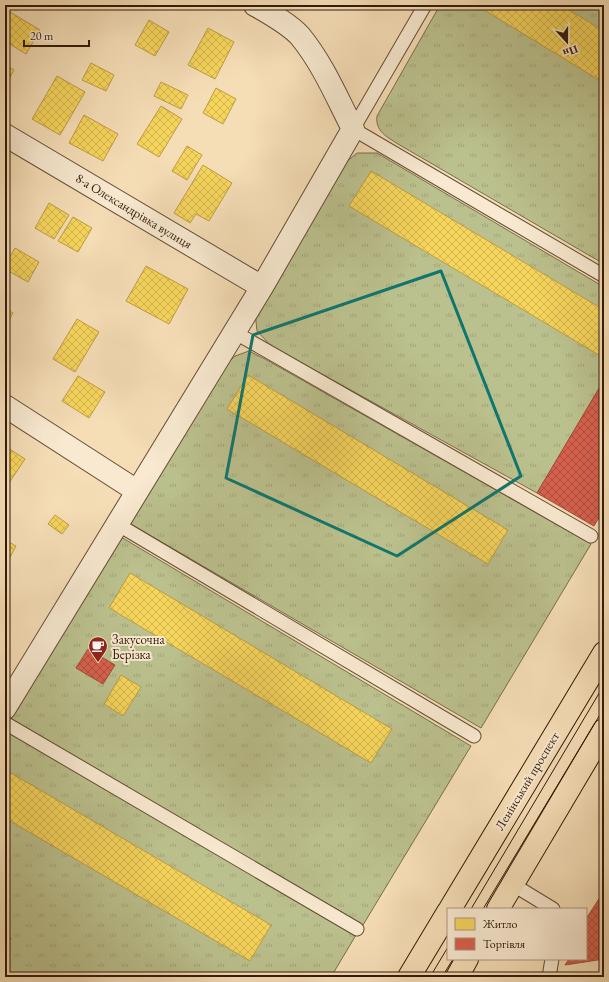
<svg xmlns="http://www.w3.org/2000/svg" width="609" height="982" font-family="'EB Garamond',serif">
<defs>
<pattern id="grass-tufts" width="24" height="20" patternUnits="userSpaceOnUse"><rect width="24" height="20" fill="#bbc18e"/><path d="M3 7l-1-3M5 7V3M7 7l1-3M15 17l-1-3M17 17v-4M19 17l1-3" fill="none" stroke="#a1a579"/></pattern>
<pattern id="homes-cross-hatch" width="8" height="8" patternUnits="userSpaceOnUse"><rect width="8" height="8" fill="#f6d55c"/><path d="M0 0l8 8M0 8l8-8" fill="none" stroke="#d3b64f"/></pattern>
<pattern id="shops-cross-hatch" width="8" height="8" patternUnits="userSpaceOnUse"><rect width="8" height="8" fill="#d6604d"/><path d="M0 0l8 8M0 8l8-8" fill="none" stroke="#ae4e3e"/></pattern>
</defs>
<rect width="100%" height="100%" fill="#f5ddb6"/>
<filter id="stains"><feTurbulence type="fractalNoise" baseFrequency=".005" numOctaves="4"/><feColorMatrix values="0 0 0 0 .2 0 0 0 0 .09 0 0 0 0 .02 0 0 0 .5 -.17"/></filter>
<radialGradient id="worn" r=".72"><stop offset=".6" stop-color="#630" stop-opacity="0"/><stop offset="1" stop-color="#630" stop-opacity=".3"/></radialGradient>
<path fill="url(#grass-tufts)" stroke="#776e4c" d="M440 5H596L604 10V264L398 144C387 137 375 131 377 116Z
M357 153H377L604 287V380L537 493 271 346 257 331 255 312 345 163Z
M249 351 265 359 591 544 481 728 129 523 223 367 235 356Z
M121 537 471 746 363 925 11 719Z
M5 730 356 935 331 977H5V949L11 938 5 934Z"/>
<path fill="url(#homes-cross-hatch)" stroke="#bc9d43" d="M476 5H561L604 31V83Z
M5 9 40 30 26 54 5 41Z
M149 20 169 32 155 56 135 45Z
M208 28 234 42 215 79 188 65Z
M91 63 114 75 106 91 82 80Z
M5 65 14 70 5 86Z
M57 76 85 92 60 135 32 119Z
M161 82 188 95 181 109 154 96Z
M216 88 236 99 223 124 203 113Z
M161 106 182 119 159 157 137 144Z
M84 115 118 134 103 161 69 143Z
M187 146 202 155 187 180 172 171Z
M203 165 232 183 209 221 196 214 190 223 174 213Z
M371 171 604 310V358L349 206Z
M49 203 69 215 54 239 35 228Z
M73 217 92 228 78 252 58 241Z
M15 248 39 262 28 282 5 269V265Z
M146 266 188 289 169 324 126 301Z
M5 309 13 313 5 327Z
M77 319 99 332 75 372 53 359Z
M248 375 508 530 488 564 227 409Z
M78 376 105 392 89 418 62 401Z
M5 446 25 459 5 489Z
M55 515 69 525 62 534 48 524Z
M5 540 16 546 7 563 5 562Z
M130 573 392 729 371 763 109 608Z
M121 675 141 687 123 716 104 704Z
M11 773 271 925 250 961 5 818V783Z"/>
<path fill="url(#shops-cross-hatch)" stroke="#a54b39" d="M604 380V509L594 526 537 493Z
M88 649 115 665 103 684 76 668Z
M604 880V959L565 965 569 959H586V919L604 891 599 887Z"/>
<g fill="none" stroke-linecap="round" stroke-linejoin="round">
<defs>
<path id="lane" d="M425 5 353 129 604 276
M234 332 591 536
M117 524 474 736
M5 723 357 929
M512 884 553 909
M549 977 552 959"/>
<path id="street" d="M5 135 262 287
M5 406 137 491
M5 708 262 287 353 129C337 98 323 64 300 36 289 24 269 13 255 5"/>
<path id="primary" d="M450 909 604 653
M498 909 604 730
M409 977 448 912
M457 977 467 959"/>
</defs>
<use href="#lane" stroke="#644b34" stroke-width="15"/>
<use href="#street" stroke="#644b34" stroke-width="24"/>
<use href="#primary" stroke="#331a09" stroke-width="24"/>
<use href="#lane" stroke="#f8e9d0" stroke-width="13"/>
<use href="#street" stroke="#f8e9d0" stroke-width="22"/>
<use href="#primary" stroke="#f5ddb6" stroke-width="22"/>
<path stroke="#331a09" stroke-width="1" d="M471 909 604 685
M483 909 604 708
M430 977 448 947
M442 977 453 959"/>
</g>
<path fill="none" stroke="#0f766e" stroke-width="3" stroke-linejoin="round" d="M441 271 521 476 397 556 226 478 253 335Z"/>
<defs>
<symbol id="cafe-pin" viewBox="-11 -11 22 30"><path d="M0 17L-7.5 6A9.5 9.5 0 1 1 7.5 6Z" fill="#8f2418" stroke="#f8e9d0"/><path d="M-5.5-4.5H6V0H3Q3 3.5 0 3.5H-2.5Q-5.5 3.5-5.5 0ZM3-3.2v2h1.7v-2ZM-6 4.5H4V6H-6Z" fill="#fff"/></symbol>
</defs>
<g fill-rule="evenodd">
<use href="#cafe-pin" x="87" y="635" width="22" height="30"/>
</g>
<g text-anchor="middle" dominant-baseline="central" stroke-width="4" stroke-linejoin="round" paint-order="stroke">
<g font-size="13" fill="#331a09" stroke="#f8e9d0">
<text transform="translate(134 211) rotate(31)">8-а Олександрівка вулиця</text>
<text transform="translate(527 781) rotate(-59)">Ленінський проспект</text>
</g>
<g font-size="13" fill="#331a09" stroke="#f8e9d0" text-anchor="start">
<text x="112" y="639">Закусочна<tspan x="112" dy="15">Берізка</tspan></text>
</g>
</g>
<rect width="609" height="982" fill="none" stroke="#f5ddb6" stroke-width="20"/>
<rect x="6" y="6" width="597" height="970" fill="none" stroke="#331a09" stroke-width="2"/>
<rect x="10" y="10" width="589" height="962" fill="none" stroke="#331a09"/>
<rect x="447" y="908" width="140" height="52" fill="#f8e9d0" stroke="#a99680"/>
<rect x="455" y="918" width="20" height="12" fill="#f6d55c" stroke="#a99680"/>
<text x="483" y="928" font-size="12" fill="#331a09">Житло</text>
<rect x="455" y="938" width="20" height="12" fill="#d6604d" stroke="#a99680"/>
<text x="483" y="948" font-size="12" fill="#331a09">Торгівля</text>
<g transform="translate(567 42) rotate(159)" stroke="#f8e9d0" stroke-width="3" paint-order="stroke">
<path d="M0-3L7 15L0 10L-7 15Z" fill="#331a09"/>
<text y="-6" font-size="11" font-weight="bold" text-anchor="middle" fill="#331a09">Пн</text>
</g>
<path d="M24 40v6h65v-6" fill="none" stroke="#331a09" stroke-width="2"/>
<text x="30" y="40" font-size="12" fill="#331a09" stroke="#f8e9d0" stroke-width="3" paint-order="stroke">20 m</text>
<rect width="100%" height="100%" filter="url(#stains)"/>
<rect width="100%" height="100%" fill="url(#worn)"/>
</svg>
